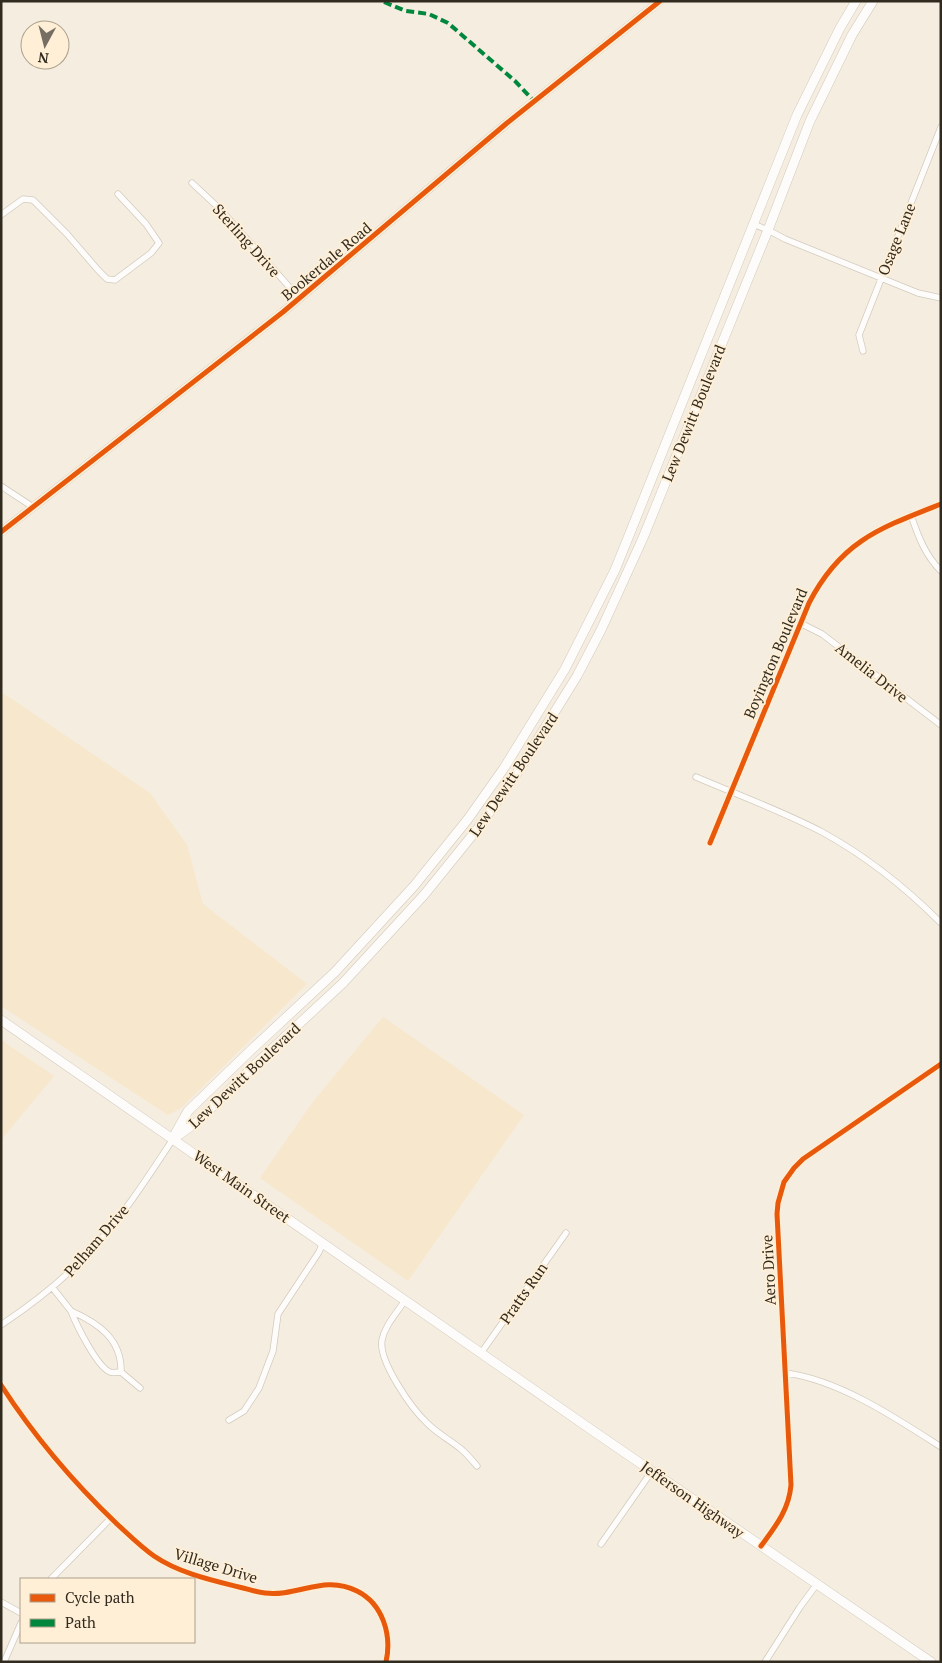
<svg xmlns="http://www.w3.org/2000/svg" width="942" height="1663" font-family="'PT Serif',serif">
<rect width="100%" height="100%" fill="#f5eddf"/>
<path fill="#f7e7cc" d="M3 693 150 793 187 845 203 904 307 984 181 1108 168 1115 1 1006V695Z
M383 1017 524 1115 408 1281 260 1178 312 1103Z
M1 1040 54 1076 1 1140Z"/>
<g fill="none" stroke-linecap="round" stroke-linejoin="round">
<defs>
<path id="minor" d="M192 183 221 210 300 299
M1 215 23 199 33 200 67 234 98 270 107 279 115 280 151 253 159 243 146 224 118 194
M753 224 768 230 785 239 918 293 941 298
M863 351 859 335 941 127
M1 486 33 507
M911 515C918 536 925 555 941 571
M800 623 822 634 941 725
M696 777C738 795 782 811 822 832 866 856 906 888 941 923
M710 843 809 603C841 541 880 528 941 504
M52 1287 71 1311
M405 1300C397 1313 385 1325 382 1340 378 1361 412 1409 427 1423 438 1434 450 1440 461 1449 467 1454 472 1460 477 1466
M1 1325C34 1303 65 1279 92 1249 123 1216 148 1177 173 1139
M481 1353 566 1233
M121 1372C117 1372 113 1373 110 1372 97 1367 76 1324 71 1311 98 1323 122 1339 121 1372L140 1388
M786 1373C839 1380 896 1418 941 1447
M1 1385C34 1436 73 1482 117 1524 129 1535 141 1547 154 1556 179 1573 211 1580 239 1587 248 1589 256 1592 265 1593 298 1597 324 1574 357 1591 383 1604 392 1635 386 1662
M229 1420 244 1411 259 1388 273 1351 278 1314 319 1252 323 1242
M601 1544 652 1471
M761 1546C775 1527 789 1510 791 1485L777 1214 778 1203 784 1182 794 1168 803 1159 941 1064
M51 1579 111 1518
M1 1602 21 1613
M4 1662 21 1623
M765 1662 800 1607 817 1584"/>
<path id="tertiary" d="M1 532 283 312 507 123 660 1"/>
<path id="secondary" d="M174 1136 188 1111 250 1051 335 972 414 886 468 819 504 768 565 669 615 570 630 533 797 115 840 28 856 1
M173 1139 197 1122 259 1061 343 983 424 895 479 827 515 776 577 676 601 630 643 538 768 230 810 121 852 35 873 1"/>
<path id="primary" d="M1 1020 599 1435 931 1662"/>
</defs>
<use href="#minor" stroke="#d1cbbf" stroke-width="7"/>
<use href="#tertiary" stroke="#d1cbbf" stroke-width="9"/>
<use href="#secondary" stroke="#d1cbbf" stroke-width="10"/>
<use href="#primary" stroke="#d1cbbf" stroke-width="10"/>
<use href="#minor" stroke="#fefcfa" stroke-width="5.5"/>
<use href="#tertiary" stroke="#fefcfa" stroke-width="8"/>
<use href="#secondary" stroke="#fefcfa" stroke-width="9"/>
<use href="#primary" stroke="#fefcfa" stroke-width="9"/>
<path stroke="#00873e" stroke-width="4" stroke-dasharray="8 4" stroke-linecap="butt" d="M384 2 406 11 429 14 448 23 515 81 534 101"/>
<defs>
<path id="cycleway" d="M1 532 283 312 507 123 660 1
M710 843 809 603C841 541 880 528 941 504
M1 1385C34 1436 73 1482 117 1524 129 1535 141 1547 154 1556 179 1573 211 1580 239 1587 248 1589 256 1592 265 1593 298 1597 324 1574 357 1591 383 1604 392 1635 386 1662
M761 1546C775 1527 789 1510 791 1485L777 1214 778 1203 784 1182 794 1168 803 1159 941 1064"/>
</defs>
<use href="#cycleway" stroke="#feefd6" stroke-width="8"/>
<use href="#cycleway" stroke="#e8590c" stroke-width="5"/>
</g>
<g text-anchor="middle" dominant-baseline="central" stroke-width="4" stroke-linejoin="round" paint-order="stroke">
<g font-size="15" fill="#312a1e" stroke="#feefd6">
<text transform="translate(896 239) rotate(-68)">Osage Lane</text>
<text transform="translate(247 240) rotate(48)">Sterling Drive</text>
<text transform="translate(326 261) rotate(-40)">Bookerdale Road</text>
<text transform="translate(693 413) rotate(-68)">Lew Dewitt Boulevard</text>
<text transform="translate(775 653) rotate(-67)">Boyington Boulevard</text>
<text transform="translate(872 672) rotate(38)">Amelia Drive</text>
<text transform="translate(513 774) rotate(-56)">Lew Dewitt Boulevard</text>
<text transform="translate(244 1075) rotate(-43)">Lew Dewitt Boulevard</text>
<text transform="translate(242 1186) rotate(35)">West Main Street</text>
<text transform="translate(96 1240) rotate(-49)">Pelham Drive</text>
<text transform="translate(768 1270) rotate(-93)">Aero Drive</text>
<text transform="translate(523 1293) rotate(-55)">Pratts Run</text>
<text transform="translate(693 1499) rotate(35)">Jefferson Highway</text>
<text transform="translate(216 1565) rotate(17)">Village Drive</text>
</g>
</g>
<rect width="942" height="1663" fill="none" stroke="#312a1e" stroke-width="5"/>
<rect x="20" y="1578" width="175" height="65" fill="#feefd6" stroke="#aca08c"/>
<rect x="30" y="1594" width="25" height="8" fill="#e8590c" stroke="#aca08c"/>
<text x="65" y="1603" font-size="15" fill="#312a1e">Cycle path</text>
<rect x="30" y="1619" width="25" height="8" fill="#00873e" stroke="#aca08c"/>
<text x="65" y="1628" font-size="15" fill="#312a1e">Path</text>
<g transform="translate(45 45) rotate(187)"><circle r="24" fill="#feefd6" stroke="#aca08c"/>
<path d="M0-4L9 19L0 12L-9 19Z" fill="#766e62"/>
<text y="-8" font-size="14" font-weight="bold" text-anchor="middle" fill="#312a1e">N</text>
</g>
</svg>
